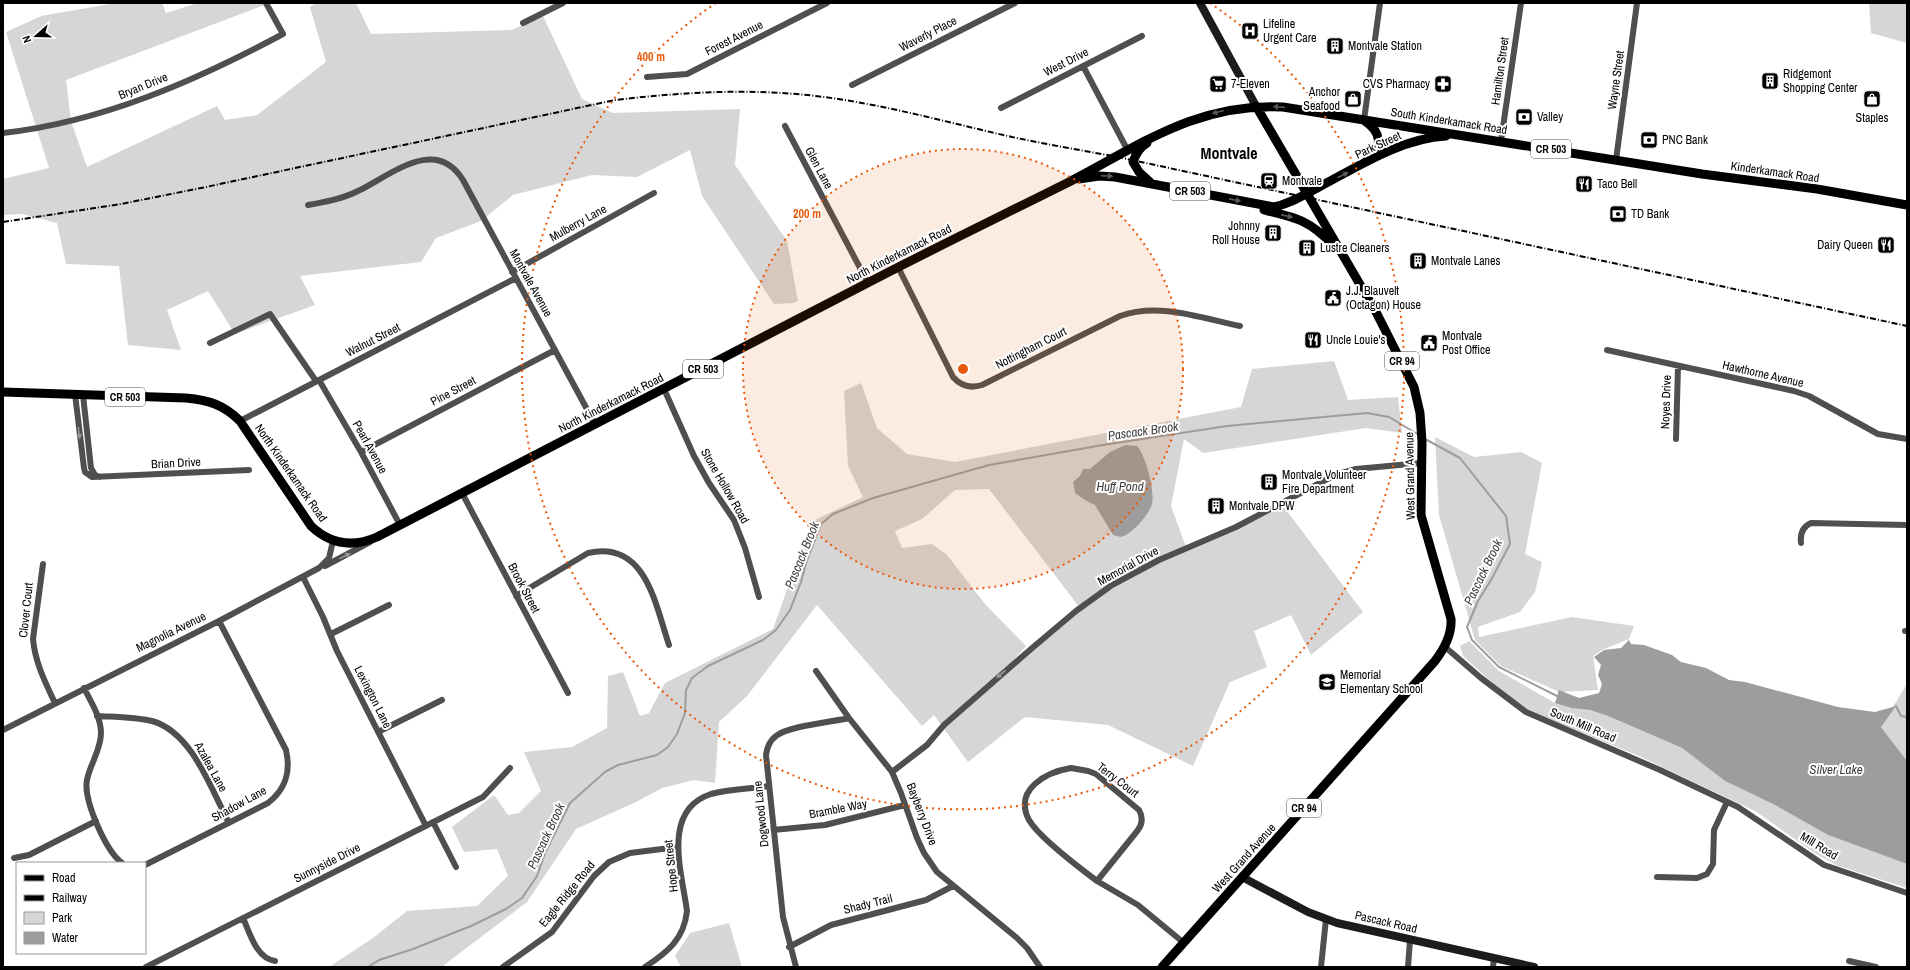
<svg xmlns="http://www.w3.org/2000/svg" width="1910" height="970" font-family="'Archivo Narrow',sans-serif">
<rect width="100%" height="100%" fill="#fff"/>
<path fill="#d6d6d6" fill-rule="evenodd" d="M116 3H162L166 13 198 3 267 4 66 80 71 121 87 167 217 106 225 120 257 115 326 62 310 7 317 3H356L371 34 511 30 543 16 582 99 613 113 740 109 735 165 787 241 798 301 793 303 774 304 702 196 690 150 637 177 592 175 513 195 481 221 436 238 421 262 300 276 315 305 235 334 208 291 167 310 181 350 128 345 119 266 66 264 57 223 22 214 3 215V179L49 168 6 32 41 16Z
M1869 3H1905L1907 6V43L1871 33Z
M1334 361 1348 400 1398 397 1402 433 1366 428 1203 453 1184 439 1171 506 1187 550 1281 503 1363 612 1311 655 1291 615 1254 631 1267 667 1230 682 1193 766 1108 725 1025 717 968 762 934 715 922 726 817 605 747 696 719 722 715 783 694 780 662 788 636 802 576 829 527 902 444 965V967H329L373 938 407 911 477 906 508 876 497 849 464 852 452 827 494 795 508 815 519 813 541 791 524 752 572 747 607 728 608 676 623 672 640 716 649 713 665 683 773 629 811 522 863 497 848 466 844 391 861 383 877 428 907 454 955 462 1241 407 1252 369ZM989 489 1080 608 1008 666 1026 646 985 604 947 555 932 544 902 548 895 531 922 519 955 490Z
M1435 437 1474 457 1521 452 1542 463 1525 554 1542 562 1535 592 1520 612 1478 627 1479 637 1572 617 1634 626 1629 639 1602 650 1593 656 1598 690 1559 692 1501 666 1475 640 1439 515Z
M1469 641 1499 671 1555 703 1571 708 1590 710 1608 716 1682 748 1725 781 1775 805 1828 835 1907 864V888L1836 865 1816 854 1755 811 1639 756 1534 713 1507 696 1463 656 1460 646Z
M1906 685H1907V761L1881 727Z
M729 923 742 967H681L675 956 690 933Z"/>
<path fill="#9d9d9d" d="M1125 445 1137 446C1146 456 1155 491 1152 504 1149 515 1132 534 1121 537L1113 535 1095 505 1085 500 1075 493 1073 482 1080 476 1083 469H1090L1110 452Z
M1629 640 1631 644 1644 645 1672 655 1681 662 1706 668 1729 680 1745 682 1838 707 1875 712 1896 706 1881 727 1907 761V864L1828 835 1775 805 1725 781 1682 748 1608 716 1590 710 1571 708 1555 703 1559 690 1579 698 1599 693 1602 684 1598 675 1601 665 1594 657 1604 650 1621 648Z"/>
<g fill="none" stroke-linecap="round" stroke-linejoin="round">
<path stroke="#9d9d9d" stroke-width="2" d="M1425 439 1460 458 1506 516 1510 544 1491 580 1478 601 1467 627 1472 640 1499 667 1559 697
M1896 706 1901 716 1907 717
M368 967 379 960 413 949 471 926 506 909 522 898 537 876 545 853 570 803 605 772 618 765 657 755 668 747 677 734 685 713 686 690 692 678 708 666 763 640 776 630 790 610 801 582 806 563 821 524 833 514 873 498 989 465 1103 445 1227 426 1367 413 1389 417 1419 435"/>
<path stroke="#4f4f4f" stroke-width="6" d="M523 23 563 3
M1083 66 1127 149
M647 77 687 74 827 3
M852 85 1015 3
M1001 108 1142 36
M1364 120 1380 3
M785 126 868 283
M3 133C102 122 195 81 283 34L266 3
M1501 141 1521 3
M1616 160 1637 3
M308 205C325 202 342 199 358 191 390 176 435 135 463 180L595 424
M898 267 953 377C961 386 970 389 982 385L1120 316C1159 302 1201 318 1240 326
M512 272 654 193
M210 343 270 314 316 381
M1607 350 1794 391 1809 396 1878 434 1907 439
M319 380 361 452 400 525
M664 389 694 456 709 483 734 520 745 548 759 597
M75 394 84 468 85 472 92 477 249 470
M83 395 91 468 95 475 100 477
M240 421 516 278
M1676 439 1678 366
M361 452 555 350
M462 493 568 693
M1801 543C1800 534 1802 527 1811 523L1907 525
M43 564 33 639C35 662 45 682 55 703
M325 566 370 542
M303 577 323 617 337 651 426 826
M516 596 588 553C646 540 655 604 669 645
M1905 631H1907
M331 634 389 605
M1444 646 1481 678 1526 712 1660 770 1738 807 1824 865 1907 893
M816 671 849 718 892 772 901 793 917 838 924 853 937 872 1017 938 1027 948 1040 967
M84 688C91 702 101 717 101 733 101 750 90 764 87 780 83 800 106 851 122 863
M97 716C115 717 135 717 152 721 192 732 211 789 229 823
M3 730 219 621 319 568 329 558 333 541
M378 732 442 700
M1071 768 1088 771 1096 774 1139 810C1143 817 1143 823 1138 830L1097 881C1081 869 1038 836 1029 820 1013 789 1047 772 1071 768Z
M892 772 927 745 944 725 1031 649 1076 611 1112 585 1159 560 1236 527 1335 475 1356 469 1421 463
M433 822 456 867
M773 830 825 825 905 805
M14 858 29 855 96 821
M145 865 268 803C286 789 291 772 286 750L219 621
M1657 877 1697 878 1707 874 1713 864 1714 830 1727 802
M1097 881 1138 905 1184 943
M243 918C250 933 256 958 275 961
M789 947 831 925 926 900 953 886
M1849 961 1876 967
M146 967 483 797 510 768
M503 967 552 932 594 876 609 862 630 853 678 847
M645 967C668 952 684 939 687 911 682 873 661 810 711 794 729 789 750 789 769 786
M796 967 783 917 766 755C767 747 769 741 776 736 788 726 832 722 849 718
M1321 967 1326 919
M1408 967 1410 940
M1493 967 1494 958"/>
<path stroke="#1c1c1c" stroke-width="8" d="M1200 3 1256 106
M1242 877 1308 912 1337 923 1534 967"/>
<path stroke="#000" stroke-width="9" d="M1365 121C1381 132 1384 147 1367 160
M1147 143C1140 147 1136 153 1133 162L1139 172 1150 182
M1079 179 1099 176 1115 177 1274 207C1291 203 1304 195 1319 187 1357 167 1402 138 1446 136
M1264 210C1297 218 1309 220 1333 245
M3 392 186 398C209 400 224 405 240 421L311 526C330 544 352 548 377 537 545 450 713 363 881 276 943 244 1005 214 1067 183 1139 146 1197 102 1283 107L1702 174 1817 189 1907 205
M1162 967 1435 661C1445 648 1452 635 1451 619L1421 515 1422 442 1420 413 1414 387 1376 312 1256 106"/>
<path stroke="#000" stroke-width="2" stroke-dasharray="6 2 1 2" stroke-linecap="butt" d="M3 222 121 204 206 187 615 100C676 93 735 89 796 94 869 100 941 121 1012 137 1045 144 1079 150 1113 156L1907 326"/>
</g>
<defs><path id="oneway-solid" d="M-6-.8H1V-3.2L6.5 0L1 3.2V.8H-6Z"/></defs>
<g fill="#595959">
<use href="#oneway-solid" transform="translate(1279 107) rotate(-176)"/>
<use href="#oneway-solid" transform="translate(1218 112) rotate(165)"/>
<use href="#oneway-solid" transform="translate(1343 175) rotate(-27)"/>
<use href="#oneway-solid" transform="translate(1107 176) rotate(3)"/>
<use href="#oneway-solid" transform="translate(1235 200) rotate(11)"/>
<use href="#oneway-solid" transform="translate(1287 216) rotate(13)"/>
</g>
<g fill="#959595">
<use href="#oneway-solid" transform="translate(79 433) rotate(83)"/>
<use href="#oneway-solid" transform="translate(345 556) rotate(-26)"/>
<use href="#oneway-solid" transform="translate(1001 674) rotate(139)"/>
</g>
<circle cx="963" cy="369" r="220" fill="#e8590c" fill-opacity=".12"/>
<g fill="none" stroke="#e8590c" stroke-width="2" stroke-dasharray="2 4">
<circle cx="963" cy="369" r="220"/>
<path d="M1210 3A441 441 0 1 1 716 3"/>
</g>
<defs>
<symbol id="hospital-square" viewBox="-11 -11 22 22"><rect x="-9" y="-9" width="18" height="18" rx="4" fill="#000" stroke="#fff"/><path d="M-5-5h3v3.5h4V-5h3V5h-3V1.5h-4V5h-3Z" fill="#fff"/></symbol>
<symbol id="building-square" viewBox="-11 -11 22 22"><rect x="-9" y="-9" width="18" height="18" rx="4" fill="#000" stroke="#fff"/><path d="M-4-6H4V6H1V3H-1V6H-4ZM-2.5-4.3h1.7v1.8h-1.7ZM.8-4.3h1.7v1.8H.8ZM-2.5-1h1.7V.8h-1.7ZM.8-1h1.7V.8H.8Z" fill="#fff"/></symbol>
<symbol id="supermarket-square" viewBox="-11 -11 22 22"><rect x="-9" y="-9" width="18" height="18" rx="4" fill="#000" stroke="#fff"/><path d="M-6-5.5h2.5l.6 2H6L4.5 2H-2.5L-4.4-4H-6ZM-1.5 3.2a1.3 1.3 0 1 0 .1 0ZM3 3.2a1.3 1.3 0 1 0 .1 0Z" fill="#fff"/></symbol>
<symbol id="pharmacy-square" viewBox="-11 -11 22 22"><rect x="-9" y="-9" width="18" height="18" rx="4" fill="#000" stroke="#fff"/><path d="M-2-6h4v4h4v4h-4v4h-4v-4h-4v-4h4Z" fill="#fff"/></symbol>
<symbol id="shop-square" viewBox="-11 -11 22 22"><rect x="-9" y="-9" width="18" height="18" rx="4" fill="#000" stroke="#fff"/><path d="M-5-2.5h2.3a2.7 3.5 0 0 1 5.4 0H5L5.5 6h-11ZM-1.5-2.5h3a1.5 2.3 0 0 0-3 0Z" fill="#fff"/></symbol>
<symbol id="bank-square" viewBox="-11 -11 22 22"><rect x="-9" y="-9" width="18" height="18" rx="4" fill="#000" stroke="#fff"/><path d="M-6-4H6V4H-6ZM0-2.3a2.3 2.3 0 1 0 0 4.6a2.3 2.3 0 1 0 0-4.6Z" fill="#fff"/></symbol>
<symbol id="station-square" viewBox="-11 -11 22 22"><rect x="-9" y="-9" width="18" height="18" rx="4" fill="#000" stroke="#fff"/><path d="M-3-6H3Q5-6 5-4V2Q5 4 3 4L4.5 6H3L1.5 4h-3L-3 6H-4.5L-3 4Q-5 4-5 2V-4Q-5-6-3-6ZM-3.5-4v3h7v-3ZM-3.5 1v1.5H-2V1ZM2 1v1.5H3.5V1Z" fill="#fff"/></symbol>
<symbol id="restaurant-square" viewBox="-11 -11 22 22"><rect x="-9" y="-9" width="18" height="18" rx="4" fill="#000" stroke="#fff"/><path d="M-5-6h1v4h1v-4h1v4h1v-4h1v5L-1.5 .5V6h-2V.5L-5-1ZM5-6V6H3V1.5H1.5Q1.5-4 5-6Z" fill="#fff"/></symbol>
<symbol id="civic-square" viewBox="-11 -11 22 22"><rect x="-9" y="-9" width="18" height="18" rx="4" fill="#000" stroke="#fff"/><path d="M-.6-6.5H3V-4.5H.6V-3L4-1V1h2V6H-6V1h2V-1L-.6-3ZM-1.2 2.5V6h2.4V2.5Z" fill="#fff"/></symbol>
<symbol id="school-square" viewBox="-11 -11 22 22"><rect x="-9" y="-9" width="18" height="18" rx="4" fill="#000" stroke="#fff"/><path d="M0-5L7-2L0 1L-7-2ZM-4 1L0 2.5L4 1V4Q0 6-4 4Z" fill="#fff"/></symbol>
</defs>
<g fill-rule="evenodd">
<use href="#hospital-square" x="1240" y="21" width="20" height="20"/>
<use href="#building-square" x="1325" y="36" width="20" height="20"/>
<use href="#building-square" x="1760" y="71" width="20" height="20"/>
<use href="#supermarket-square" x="1208" y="74" width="20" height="20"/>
<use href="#pharmacy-square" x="1433" y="74" width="20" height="20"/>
<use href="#shop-square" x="1343" y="89" width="20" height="20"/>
<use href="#shop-square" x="1862" y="89" width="20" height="20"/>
<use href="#bank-square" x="1514" y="107" width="20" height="20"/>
<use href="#bank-square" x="1639" y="130" width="20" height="20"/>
<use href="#station-square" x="1259" y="171" width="20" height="20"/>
<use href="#restaurant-square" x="1574" y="174" width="20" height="20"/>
<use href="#bank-square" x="1608" y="204" width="20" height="20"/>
<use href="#building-square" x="1263" y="223" width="20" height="20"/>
<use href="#restaurant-square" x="1876" y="235" width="20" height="20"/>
<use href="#building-square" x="1297" y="238" width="20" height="20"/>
<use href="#building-square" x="1408" y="251" width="20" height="20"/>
<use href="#civic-square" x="1323" y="288" width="20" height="20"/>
<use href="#restaurant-square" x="1303" y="330" width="20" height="20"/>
<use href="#civic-square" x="1419" y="333" width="20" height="20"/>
<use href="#building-square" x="1259" y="472" width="20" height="20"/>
<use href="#building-square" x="1206" y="496" width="20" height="20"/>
<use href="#school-square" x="1317" y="672" width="20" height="20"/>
</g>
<g text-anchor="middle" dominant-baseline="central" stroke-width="4" stroke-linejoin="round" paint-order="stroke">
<g fill="#fff" stroke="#4c4c4c" stroke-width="1">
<rect x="1531" y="140" width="40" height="18" rx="3"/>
<rect x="1170" y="182" width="40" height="18" rx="3"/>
<rect x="1385" y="352" width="34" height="18" rx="3"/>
<rect x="683" y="360" width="40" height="18" rx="3"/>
<rect x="105" y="388" width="40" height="18" rx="3"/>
<rect x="1287" y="799" width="34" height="18" rx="3"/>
</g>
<g font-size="11" font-weight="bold" fill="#000">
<text x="1551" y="149">CR 503</text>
<text x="1190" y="191">CR 503</text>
<text x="1402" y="361">CR 94</text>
<text x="703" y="369">CR 503</text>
<text x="125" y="397">CR 503</text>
<text x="1304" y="808">CR 94</text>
</g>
<g font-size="12" fill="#000" stroke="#fff" text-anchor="start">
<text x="1263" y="24">Lifeline<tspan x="1263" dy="14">Urgent Care</tspan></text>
<text x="1348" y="46">Montvale Station</text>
<text x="1783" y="74">Ridgemont<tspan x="1783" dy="14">Shopping Center</tspan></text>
<text x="1231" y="84">7-Eleven</text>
<text x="1430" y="84" text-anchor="end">CVS Pharmacy</text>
<text x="1340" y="92" text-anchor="end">Anchor<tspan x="1340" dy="14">Seafood</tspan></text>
<text x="1537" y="117">Valley</text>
<text x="1872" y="118" text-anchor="middle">Staples</text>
<text x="1662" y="140">PNC Bank</text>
<text x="1282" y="181">Montvale</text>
<text x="1597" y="184">Taco Bell</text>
<text x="1631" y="214">TD Bank</text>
<text x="1260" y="226" text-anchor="end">Johnny<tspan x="1260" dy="14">Roll House</tspan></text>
<text x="1873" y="245" text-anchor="end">Dairy Queen</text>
<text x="1320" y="248">Lustre Cleaners</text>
<text x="1431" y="261">Montvale Lanes</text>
<text x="1346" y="291">J.J. Blauvelt<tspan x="1346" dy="14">(Octagon) House</tspan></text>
<text x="1442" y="336">Montvale<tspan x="1442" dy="14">Post Office</tspan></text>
<text x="1326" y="340">Uncle Louie's</text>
<text x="1282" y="475">Montvale Volunteer<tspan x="1282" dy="14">Fire Department</tspan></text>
<text x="1229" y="506">Montvale DPW</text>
<text x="1340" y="675">Memorial<tspan x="1340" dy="14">Elementary School</tspan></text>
</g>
<g font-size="12" fill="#000" stroke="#fff">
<text transform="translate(928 34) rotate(-27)">Waverly Place</text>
<text transform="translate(734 38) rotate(-27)">Forest Avenue</text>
<text transform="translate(1066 62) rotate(-27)">West Drive</text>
<text transform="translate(1500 71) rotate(-82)">Hamilton Street</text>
<text transform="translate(1616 80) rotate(-82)">Wayne Street</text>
<text transform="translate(143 86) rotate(-22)">Bryan Drive</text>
<text transform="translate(1449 121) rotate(9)">South Kinderkamack Road</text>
<text transform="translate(1378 145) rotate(-25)">Park Street</text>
<text transform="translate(819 168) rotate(62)">Glen Lane</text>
<text transform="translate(1775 172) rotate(8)">Kinderkamack Road</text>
<text transform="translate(578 223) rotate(-29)">Mulberry Lane</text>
<text transform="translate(899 254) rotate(-27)">North Kinderkamack Road</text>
<text transform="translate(531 283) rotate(61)">Montvale Avenue</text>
<text transform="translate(373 340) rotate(-27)">Walnut Street</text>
<text transform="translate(1031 348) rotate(-27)">Nottingham Court</text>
<text transform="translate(1763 374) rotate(13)">Hawthorne Avenue</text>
<text transform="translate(453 391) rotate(-28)">Pine Street</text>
<text transform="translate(1666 402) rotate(-88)">Noyes Drive</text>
<text transform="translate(611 403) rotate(-27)">North Kinderkamack Road</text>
<text transform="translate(370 447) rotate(61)">Pearl Avenue</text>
<text transform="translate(176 463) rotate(-3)">Brian Drive</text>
<text transform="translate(291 473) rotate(55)">North Kinderkamack Road</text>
<text transform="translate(1410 476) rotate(-91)">West Grand Avenue</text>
<text transform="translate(725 486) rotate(60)">Stone Hollow Road</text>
<text transform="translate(1128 566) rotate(-29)">Memorial Drive</text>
<text transform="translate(524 588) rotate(62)">Brook Street</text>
<text transform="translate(26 610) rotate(-84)">Clover Court</text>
<text transform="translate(171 632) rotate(-26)">Magnolia Avenue</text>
<text transform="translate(373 697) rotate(63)">Lexington Lane</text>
<text transform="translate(1583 725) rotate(23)">South Mill Road</text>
<text transform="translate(211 767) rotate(61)">Azalea Lane</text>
<text transform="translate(1118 780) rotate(37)">Terry Court</text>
<text transform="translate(239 804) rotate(-29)">Shadow Lane</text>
<text transform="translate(838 809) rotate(-11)">Bramble Way</text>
<text transform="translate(761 814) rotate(-96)">Dogwood Lane</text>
<text transform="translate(922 814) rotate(69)">Bayberry Drive</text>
<text transform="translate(1819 846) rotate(31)">Mill Road</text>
<text transform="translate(1244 858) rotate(-48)">West Grand Avenue</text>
<text transform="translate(327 863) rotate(-27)">Sunnyside Drive</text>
<text transform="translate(671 866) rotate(-96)">Hope Street</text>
<text transform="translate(567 894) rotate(-51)">Eagle Ridge Road</text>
<text transform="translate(868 904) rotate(-14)">Shady Trail</text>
<text transform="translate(1386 922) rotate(13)">Pascack Road</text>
</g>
<g font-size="13" font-style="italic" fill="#3e3e3e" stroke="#fff">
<text transform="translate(1143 431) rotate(-8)">Pascack Brook</text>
<text x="1120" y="486">Huff Pond</text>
<text transform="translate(802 555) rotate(-68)">Pascack Brook</text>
<text transform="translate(1483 572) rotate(-64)">Pascack Brook</text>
<text x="1836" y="769">Silver Lake</text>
<text transform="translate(546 836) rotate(-65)">Pascack Brook</text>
</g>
<g font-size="16" font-weight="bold" fill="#000" stroke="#fff">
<text x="1229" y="153">Montvale</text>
</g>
</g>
<circle cx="963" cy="369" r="6" fill="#e8590c" stroke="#fff" stroke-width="2"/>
<g font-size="12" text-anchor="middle" font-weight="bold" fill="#e8590c" stroke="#fff" stroke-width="4" stroke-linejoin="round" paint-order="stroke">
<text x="651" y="61">400 m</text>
<text x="807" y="218">200 m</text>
</g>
<rect width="1910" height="970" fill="none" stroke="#000000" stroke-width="8"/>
<rect x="16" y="862" width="130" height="92" fill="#ffffff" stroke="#999999"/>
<rect x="24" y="875" width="20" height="6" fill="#000000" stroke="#999999"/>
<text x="52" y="882" font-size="12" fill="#000000">Road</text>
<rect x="24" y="895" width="20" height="6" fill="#000000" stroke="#999999"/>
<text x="52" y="902" font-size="12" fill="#000000">Railway</text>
<rect x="24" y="912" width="20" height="12" fill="#d6d6d6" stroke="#999999"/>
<text x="52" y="922" font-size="12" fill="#000000">Park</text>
<rect x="24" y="932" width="20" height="12" fill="#9d9d9d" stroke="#999999"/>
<text x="52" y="942" font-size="12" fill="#000000">Water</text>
<g transform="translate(36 36) rotate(250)" stroke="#ffffff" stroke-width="3" paint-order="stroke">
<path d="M0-3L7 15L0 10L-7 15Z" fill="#000000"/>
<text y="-6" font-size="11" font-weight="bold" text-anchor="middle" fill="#000000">N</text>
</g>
</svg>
